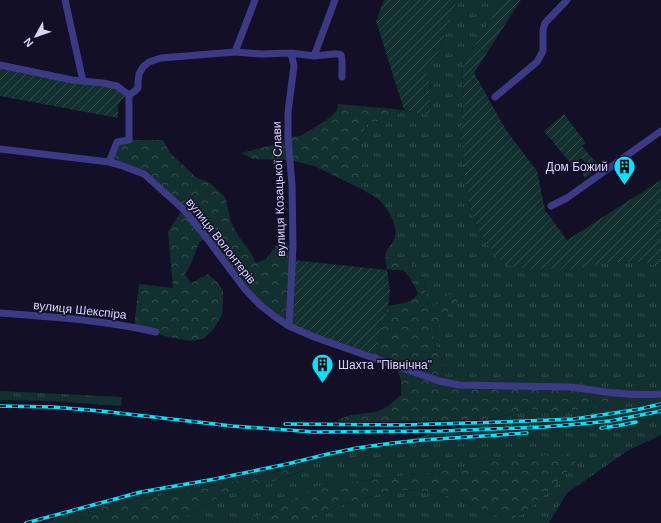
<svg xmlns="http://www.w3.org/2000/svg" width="661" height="523" font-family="Arial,sans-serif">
<defs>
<pattern id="grass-tufts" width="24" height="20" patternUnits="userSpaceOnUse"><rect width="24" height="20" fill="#12302f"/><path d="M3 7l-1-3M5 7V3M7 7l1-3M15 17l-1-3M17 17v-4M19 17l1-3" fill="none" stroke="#344d4e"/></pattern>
<pattern id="forest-crowns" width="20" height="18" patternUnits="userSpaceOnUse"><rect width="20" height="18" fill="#12302f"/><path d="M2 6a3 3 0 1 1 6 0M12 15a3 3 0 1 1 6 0" fill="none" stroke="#344d4e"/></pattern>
<pattern id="garden-furrows" width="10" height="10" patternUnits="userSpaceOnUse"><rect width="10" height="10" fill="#12302f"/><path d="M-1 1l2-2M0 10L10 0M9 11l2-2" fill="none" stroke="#344d4e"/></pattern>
</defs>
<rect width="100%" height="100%" fill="#130f26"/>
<path fill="url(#grass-tufts)" d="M457 0H503L463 64 462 123 460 138 463 154 465 178 471 214 477 227 486 243 605 263 636 262 661 266V435L629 450 567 493 549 523H307L336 507 393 490 424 491 457 498 507 521 522 514 555 485 522 457 441 471 314 487 272 512 236 523H179L188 515 221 496 239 490 258 487 308 469 284 470 193 490 96 508 75 523H44L76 510 141 492 215 479 287 464 328 454 357 448 393 443 479 423 529 409 550 412 610 407 572 389H508L459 385 439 381 443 368 441 356 433 338 439 326 458 301 449 294C443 300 438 308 429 304L426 296 425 283 413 265 396 256 385 257C387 246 390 248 394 240 400 226 387 207 377 198 373 195 367 193 363 190L360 138 368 123 382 120 404 110 431 116 429 80 426 66 438 54Z
M0 391H2L122 397 121 406 51 401 0 400Z"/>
<path fill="url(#forest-crowns)" d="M338 104 404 110 382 120 368 123 360 138 363 190 314 166 290 160 253 159 241 153 280 143 288 137 300 136 309 131 331 117 337 110Z
M129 140H163L170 153 197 178 210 183 225 197 231 222 239 237 251 253 256 263 266 259 278 243 293 246 289 326 259 304 205 236 198 245 192 262 185 274 191 283 208 274 216 281 223 290V303L222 315 213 330 203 339 189 341 164 336 156 332 134 326 139 284 173 288 168 231 183 209 144 174 109 162 117 142Z
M396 256C411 263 422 268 425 285 426 291 427 297 429 304 438 308 443 300 449 294L455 295 458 302 439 326 433 338 441 356 443 368 439 380 459 385 508 389H572L602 395 613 402 610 407 550 412 529 409 487 420 382 422H351L337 420 351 415 376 412 387 407 401 395V380L397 369 373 358 388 306C399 303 412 305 418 293L409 276 403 270H393L389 269 387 270 385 257Z
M583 453 555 485 537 501 522 514 507 521 457 498 424 491 393 490 336 507 307 523H236L272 512 314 487 441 471 522 457Z
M310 468 258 487 239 490 221 496 188 515 179 523H75L96 508 193 490 284 470Z"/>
<path fill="url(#garden-furrows)" d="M384 0H457L438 54 426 66 429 80 431 116 404 110 376 21Z
M503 0H521L474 73 506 130 537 171 545 210 567 240 661 180V266L636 262 605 263 572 269H532L514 267 504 264 497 258 486 243 477 227 471 214 465 178 463 154 460 138 462 123 463 64Z
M0 65 103 83 129 95C117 101 118 105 118 118L0 96Z
M564 114 586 143 582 146 599 166 585 178 582 174 590 168 581 158 572 165 544 131Z
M293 260 387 270 390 291 388 306 373 358 289 326Z"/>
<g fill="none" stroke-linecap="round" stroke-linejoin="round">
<path stroke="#3d3a85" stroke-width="7" d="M65 0 83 81
M235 52 255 0
M314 56 335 0
M0 65 72 80 103 83 117 86 129 95
M495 97 537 62 543 51V30L545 23 567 0
M0 149 109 162 120 165 144 174 183 209 205 236 244 288 259 304 274 316 289 326 314 337 422 375 439 381 459 385 570 387C586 389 601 392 617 393 632 395 646 395 661 394
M109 162 117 142 129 140V95L135 91 138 88V82L139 74 143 67 149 62 161 58 235 52 261 54 291 53 314 56 333 54H339L341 55 342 60V77
M551 206 567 198 661 131
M0 313C52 317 105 320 156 332
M289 326 293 246 292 185 288 137V112L294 66 291 53"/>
<defs>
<path id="rail" d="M0 406 53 407 101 411 232 426 314 432 442 431 543 427 579 424 610 421 661 411
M285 424 402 425 502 422 574 419 608 414 640 409 661 404
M601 428 616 426 636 422
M26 523 141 492 215 479 287 464 328 454 357 448 393 443 422 440 527 433"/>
</defs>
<use href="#rail" stroke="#00e5ff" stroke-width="3.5"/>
<use href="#rail" stroke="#130f26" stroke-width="2" stroke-dasharray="6" stroke-linecap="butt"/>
</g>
<defs>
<symbol id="building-pin" viewBox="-11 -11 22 30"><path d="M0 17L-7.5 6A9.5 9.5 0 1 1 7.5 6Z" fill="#00e5ff" stroke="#130f26"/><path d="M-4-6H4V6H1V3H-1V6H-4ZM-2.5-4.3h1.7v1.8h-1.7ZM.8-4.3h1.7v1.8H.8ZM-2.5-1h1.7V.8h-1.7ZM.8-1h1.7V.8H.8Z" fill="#111"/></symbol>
</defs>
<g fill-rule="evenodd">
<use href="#building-pin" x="612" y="154" width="25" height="34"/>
<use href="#building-pin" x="310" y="352" width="25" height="34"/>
</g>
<g text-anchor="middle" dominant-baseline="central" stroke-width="3" stroke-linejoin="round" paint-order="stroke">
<g font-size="12" fill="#d9d4ff" stroke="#130f26" text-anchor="end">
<text x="608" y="167">Дом Божий</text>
<text x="338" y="365" text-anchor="start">Шахта "Північна"</text>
</g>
<g font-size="12" fill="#d9d4ff" stroke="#130f26">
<text transform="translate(279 189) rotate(-92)">вулиця Козацької Слави</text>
<text transform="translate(221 241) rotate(52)">вулиця Волонтерів</text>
<text transform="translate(80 310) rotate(6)">вулиця Шекспіра</text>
</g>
</g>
<g transform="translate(36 36) rotate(230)" stroke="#130f26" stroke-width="3" paint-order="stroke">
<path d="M0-3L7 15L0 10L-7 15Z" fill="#d9d4ff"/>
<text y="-6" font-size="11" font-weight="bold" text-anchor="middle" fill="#d9d4ff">N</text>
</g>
</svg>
